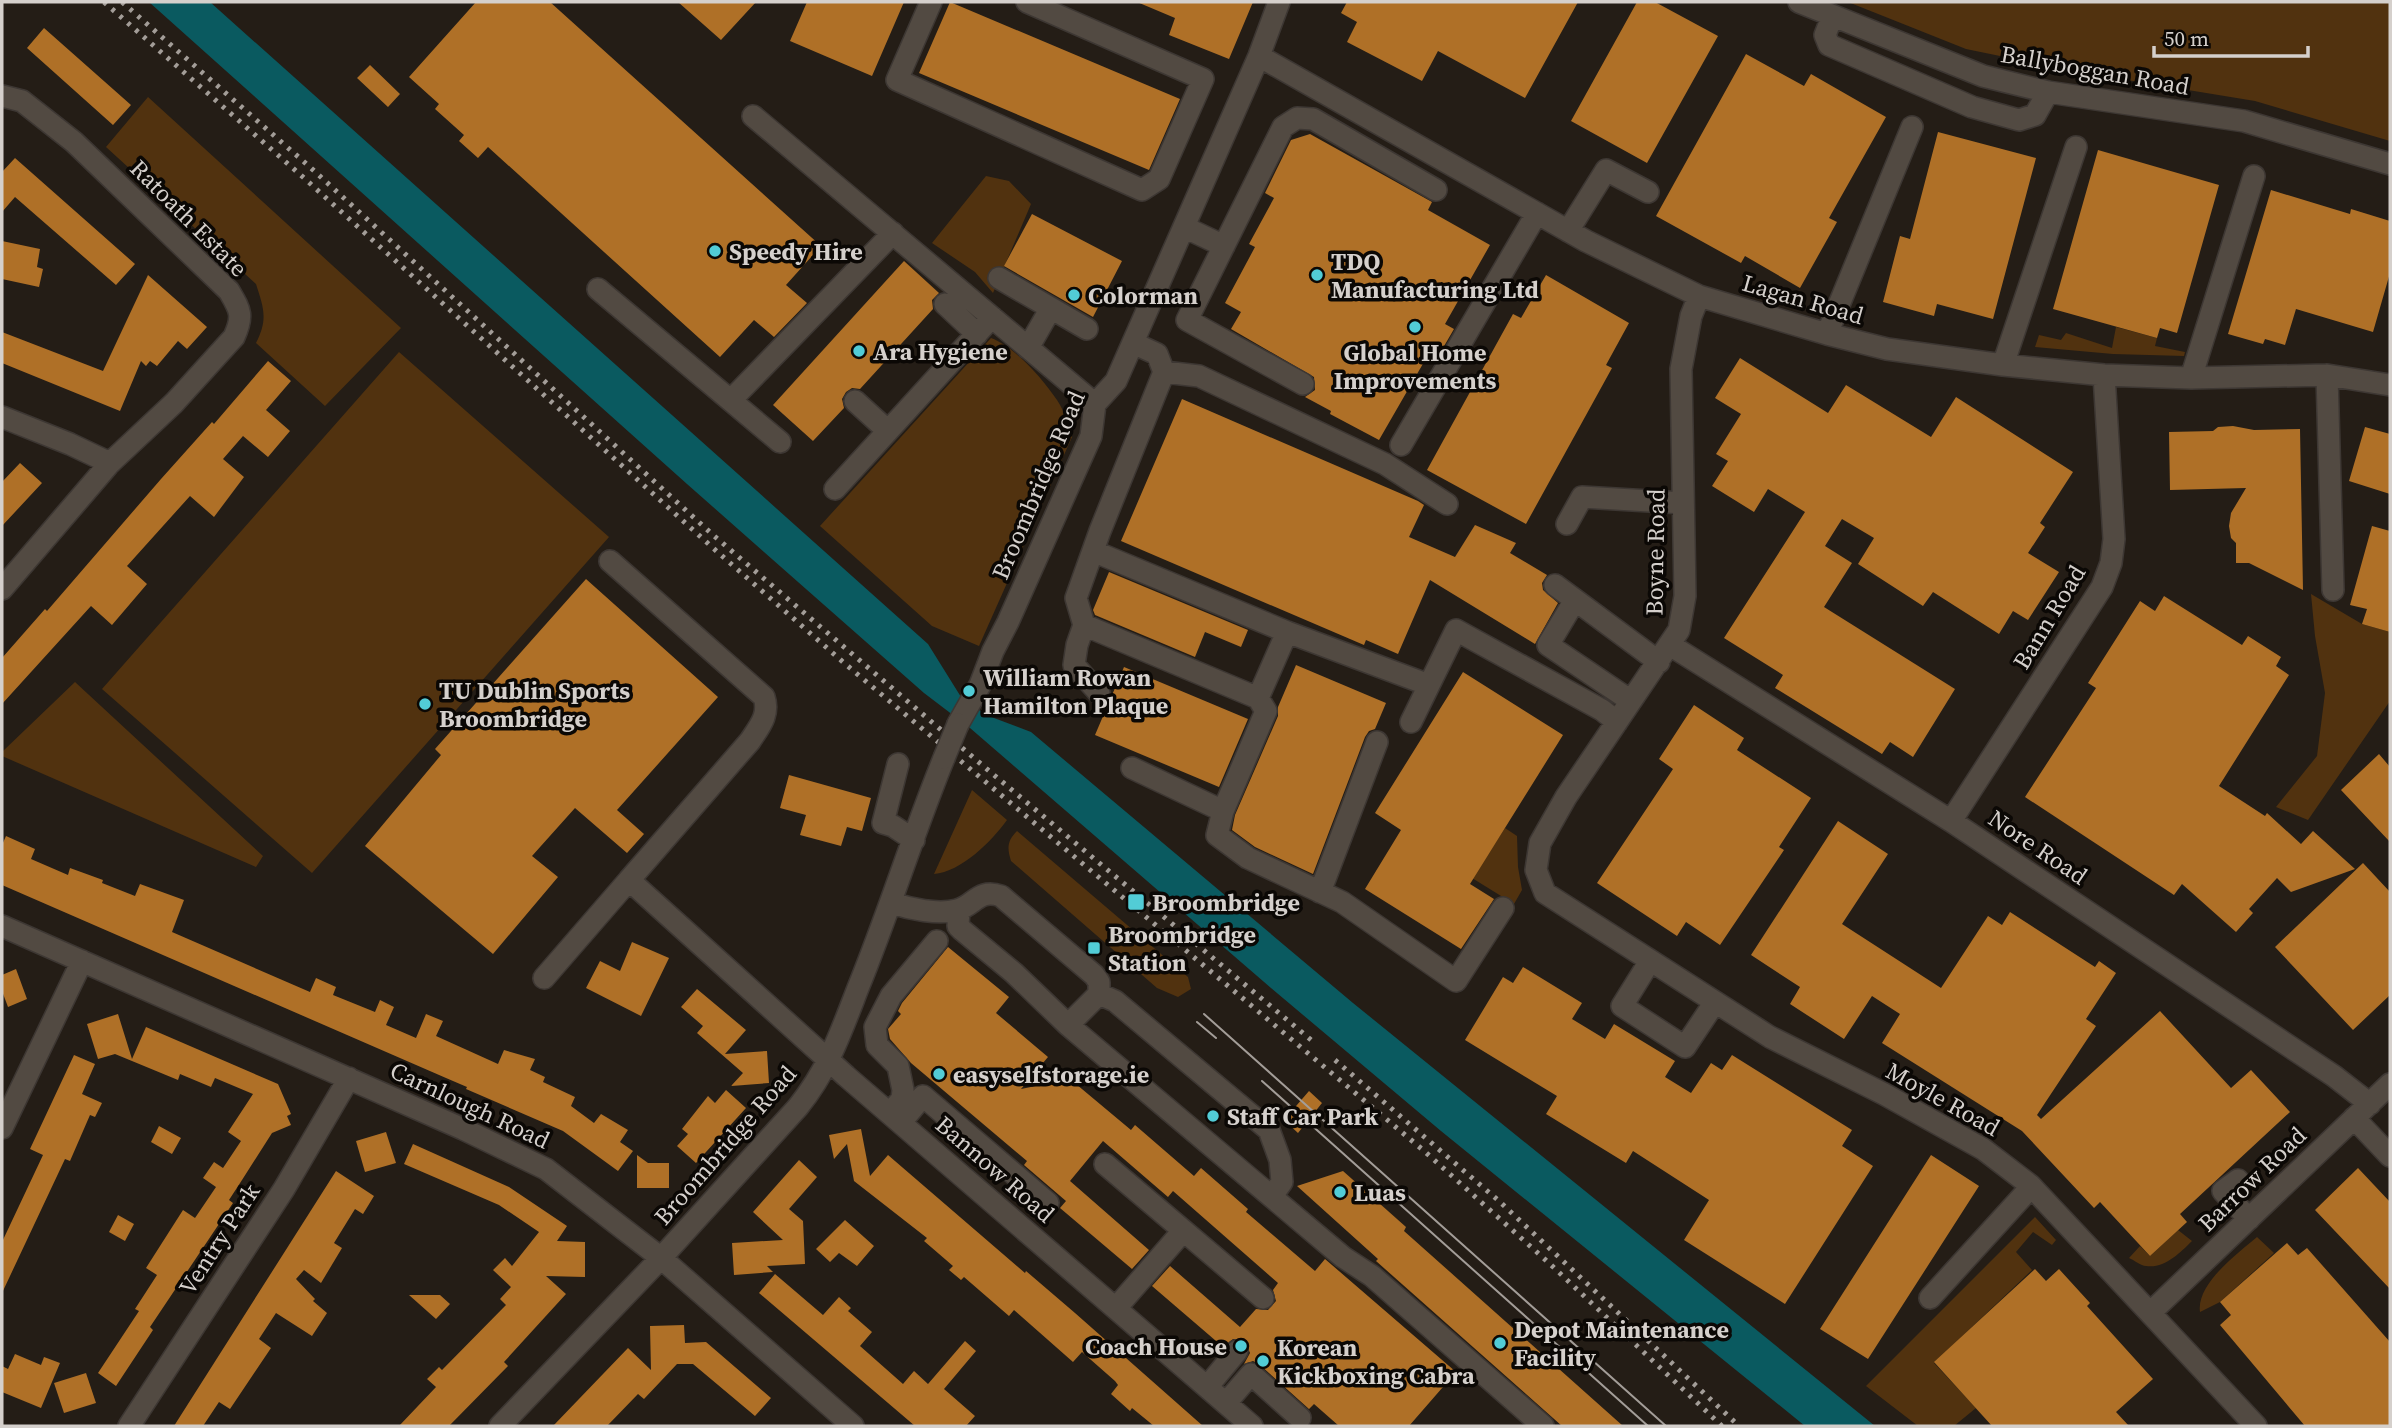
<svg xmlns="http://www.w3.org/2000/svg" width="2392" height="1428" font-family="'Source Serif 4',serif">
<rect width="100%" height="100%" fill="#241d16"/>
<path fill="#51320f" d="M1848 2H2390V141L2255 101 2072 71 1966 49Z
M148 97 401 328 325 406 256 343C268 319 264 309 256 284L106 147Z
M986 176 1009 181 1031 204 993 293 975 272 932 243Z
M2116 327 2157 338 2155 346 2185 352 2184 356 2113 354 2035 347 2039 335 2061 340 2066 333 2112 348Z
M991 338C1015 347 1043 379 1057 400 1064 410 1068 425 1072 437L979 646 932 626 820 526Z
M399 352 609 537 312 873 102 689Z
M2311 594 2362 624 2390 632V701L2308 820 2276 807 2317 756 2325 693 2315 636Z
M75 682 263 856 256 867 2 756V752Z
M972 790 1007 820C992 841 961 872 934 874Z
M1505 828 1517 836 1518 867 1522 890 1514 904 1472 878Z
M1017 831 1188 977 1191 989 1178 997 1157 988 1011 861C1007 848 1007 841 1017 831Z
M2035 1217 2056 1240 2052 1245 2033 1232 2016 1252 2032 1270 1934 1363 1976 1408 1954 1426H1918L1866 1386Z
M2178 1230 2192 1241C2180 1253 2164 1269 2146 1266 2141 1266 2134 1260 2129 1258L2140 1246 2150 1256Z
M2257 1237 2274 1253 2220 1302 2200 1312C2196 1284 2237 1254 2257 1237Z"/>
<path fill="#0a5a60" d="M149 2H210L928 644 961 697 986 715 1031 732 1353 1003 1875 1426H1805L1441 1131 1271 988 970 728 924 693 687 484Z"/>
<path fill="#af7027" d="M476 2H550L821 246 786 285 807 303 774 337 754 320 720 357 488 147 478 158 459 141 464 135 435 109 439 104 409 77Z
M678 2H756L721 40Z
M807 2H904L872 76 790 41Z
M950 2 1180 99 1149 170 919 73Z
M1137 2H1253L1229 59 1169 35 1175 18Z
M1347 2H1578L1525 98 1438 51 1422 81 1347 42 1357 22 1341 13Z
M1637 2H1655L1718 36 1647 163 1571 121Z
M44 28 131 105 113 125 27 48Z
M1746 54 1804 86 1811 74 1886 117 1829 218 1837 222 1800 288 1745 256 1741 263 1656 216Z
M370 65 400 94 388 107 357 78Z
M1938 132 2036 158 1993 319 1937 304 1934 316 1883 302 1900 236 1910 239Z
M1310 134 1432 202 1428 210 1490 245 1445 324 1454 329 1436 360 1428 355 1379 440 1330 414 1331 411 1305 397 1315 390 1314 377 1231 329 1241 312 1225 303 1255 247 1249 244 1274 198 1265 193 1291 140Z
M2098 150 2219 185 2177 333 2160 328 2157 338 2053 309Z
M15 158 135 264 116 285 15 197 2 212V172Z
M2271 190 2350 214 2351 209 2390 221V273L2373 332 2296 309 2285 345 2265 339 2263 344 2228 334Z
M1032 214 1122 261 1093 317 1004 266Z
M2 241 40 249 37 267 43 269 39 287 2 279Z
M904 261 939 293 932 300 933 309 860 389 852 388 846 392 842 399 844 408 813 441 773 405Z
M148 275 207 327 187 349 178 341 157 366 150 361 146 366 141 361 120 411 2 363V332L103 371Z
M1546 275 1629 323 1606 365 1612 368 1526 524 1427 470 1513 314 1521 318Z
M1740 358 1828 413 1846 385 1931 437 1956 397 2073 472 2040 523 2045 527 2028 553 2059 572 2028 620 2013 611 1999 634 1933 592 1923 606 1858 564 1874 538 1842 519 1825 546 1852 563 1824 607 1955 689 1913 757 1890 742 1882 754 1775 688 1783 675 1724 638 1805 512 1768 489 1754 512 1712 486 1728 461 1716 454 1741 414 1715 398Z
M268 361 291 381 266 410 290 431 268 457 243 436 223 459 244 477 214 517 190 496 127 566 147 584 112 625 91 606 2 704V658L45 609 47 611 161 479 212 422 214 424Z
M1182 399 1418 501 1424 505 1409 537 1455 557 1475 525 1516 543 1510 553 1547 575 1542 583 1543 590 1558 603 1535 644 1430 580 1398 654 1366 640 1364 645 1121 541Z
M2233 426 2254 430 2300 429 2303 590 2249 563H2236V543L2231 538 2229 526 2231 513 2246 488 2170 490 2169 432 2213 431 2218 427Z
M2365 427 2390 434V494L2349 481Z
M20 463 42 483 2 526V482Z
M2372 526 2390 531V632L2362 624 2367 609 2350 605Z
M1109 572 1248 630 1241 647 1205 632 1195 657 1095 615 1093 610Z
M586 579 718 697 617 810 644 834 627 853 575 808 532 856 558 877 493 954 365 846 441 755 435 749Z
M2164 596 2242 645 2248 636 2281 657 2276 666 2289 675 2219 786 2265 816 2267 813 2301 844 2313 831 2355 869 2291 892 2277 878 2249 909 2253 913 2236 932 2182 884 2174 895 2025 797 2096 688 2088 683 2140 601 2155 611Z
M1296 665 1386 703 1375 729 1369 731 1365 737 1313 874 1255 847 1232 830 1235 815 1278 716V707Z
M1124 667 1248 719 1219 787 1095 735Z
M1463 672 1563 735 1470 884 1494 899 1461 949 1365 889 1401 830 1375 813Z
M1694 705 1744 738 1737 750 1811 798 1779 847 1784 850 1720 945 1686 922 1677 936 1597 883 1673 769 1659 759Z
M2379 754 2390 767V842L2341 790Z
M789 775 871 798 862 831 847 827 841 846 800 835 806 815 780 808Z
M1838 821 1888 854 1842 924 1941 988 1988 916 2002 925 2010 912 2095 967 2099 961 2116 973 2086 1019 2096 1026 2037 1115 2041 1119 2160 1011 2231 1088 2251 1070 2290 1112 2180 1214 2187 1222 2150 1256 2100 1202 2094 1208 2022 1131 1882 1043 1900 1014 1872 996 1844 1039 1790 1004 1800 987 1751 955Z
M6 836 35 849 31 859 68 875 70 868 103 880 102 883 135 896 140 884 184 900 172 932 310 992 316 978 336 987 333 995 375 1012 380 1000 394 1007 386 1025 416 1038 426 1014 443 1021 436 1036 498 1064 504 1050 535 1059 530 1070 545 1077 543 1082 575 1097 571 1106 594 1123 601 1114 628 1130 620 1142 633 1151 618 1171 563 1131 466 1089 467 1087 446 1078 2 885V845Z
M2363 863 2390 892V995L2353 1030 2275 947Z
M632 942 669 958 641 1016 586 988 600 961 620 971Z
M948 947 1009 997 996 1013 1048 1057 1021 1089 1070 1079 1131 1130 1135 1125 1194 1176 1201 1168 1248 1209 1246 1212 1315 1271 1325 1259 1456 1372 1409 1426H1339L1314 1404 1309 1409 1259 1364 1253 1361 1244 1364 1250 1353 1245 1341 1233 1339 1223 1347 1152 1286 1170 1266 1240 1327 1256 1309 1268 1310 1276 1301 1273 1290 1278 1283 1173 1191 1168 1197 1103 1141 1070 1181 1149 1250 1132 1269 1060 1208 1066 1201 1024 1165 1027 1161 911 1063 890 1039 888 1029 901 1014 898 1011 902 1003Z
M1523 967 1582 1003 1572 1019 1605 1039 1614 1024 1675 1061 1665 1077 1691 1093 1711 1063 1722 1070 1732 1055 1852 1130 1842 1146 1873 1166 1785 1304 1684 1240 1709 1200 1633 1151 1626 1163 1546 1114 1557 1096 1465 1040 1503 977 1513 983Z
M16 969 27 999 8 1007 2 991V975Z
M697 989 746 1030 725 1054 767 1051 769 1083 731 1086 743 1073 697 1033 703 1026 681 1007Z
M118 1014 132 1059 146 1027 278 1084 291 1114 287 1116 291 1125 272 1133 242 1180 229 1200 233 1203 150 1327 153 1330 116 1386 98 1373 139 1311 135 1309 157 1275 146 1268 183 1210 195 1218 216 1187 203 1178 214 1162 223 1168 241 1141 228 1132 253 1094 215 1078 211 1087 180 1074 178 1080 115 1054 98 1059 87 1024Z
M74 1055 95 1064 82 1094 102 1103 95 1117 90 1115 70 1161 65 1159 2 1293V1242L43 1155 30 1149Z
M726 1090 746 1108 696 1163 677 1146 688 1134 682 1129 708 1096 715 1103Z
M1309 1091 1322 1103 1298 1133 1284 1120Z
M159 1126 181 1138 172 1154 151 1142Z
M861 1129 870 1176 888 1155 1025 1273 1026 1271 1075 1313 1203 1426H1154L1132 1408 1130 1411 1111 1394 1118 1385 1115 1381 1082 1352 1073 1362 1014 1310 1009 1316 964 1277 961 1280 949 1270 953 1266 924 1241 927 1238 854 1181 847 1144 834 1159 829 1135Z
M386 1132 396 1163 365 1172 356 1141Z
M413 1144 509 1187 567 1226 557 1241 585 1242V1277L546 1276 566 1294 504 1362 508 1366 449 1426H399L436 1387 427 1379 439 1367 442 1370 506 1305 500 1299 511 1287 493 1270 505 1258 512 1266 539 1232 499 1205 404 1164Z
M637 1155 648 1163H669V1188H637Z
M1931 1155 1979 1186 1868 1359 1820 1329Z
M799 1160 817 1177 789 1209 803 1221 805 1264 767 1266 773 1272 734 1275 732 1243 783 1240 753 1212Z
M2358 1168 2390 1202V1289L2315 1210Z
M336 1171 374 1196 363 1214 355 1209 334 1243 342 1248 321 1283 304 1270 296 1279 315 1299 313 1301 327 1313 312 1336 276 1313 259 1339 271 1348 230 1409 219 1402 203 1426H174Z
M1343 1171 1406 1227 1404 1231 1623 1426H1562L1376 1261 1378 1259 1297 1186Z
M118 1215 134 1224 125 1241 109 1232Z
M845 1220 874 1246 857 1266 839 1253 830 1262 816 1249Z
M2287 1243 2298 1255 2307 1248 2390 1342V1426H2305L2220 1325 2231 1315 2220 1302Z
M2035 1269 2046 1281 2059 1269 2090 1303 2087 1306 2153 1379 2116 1412 2129 1426H1992L1934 1362Z
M775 1274 823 1315 839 1297 851 1308 848 1311 872 1332 860 1346 903 1384 914 1371 928 1384 965 1341 976 1351 944 1389 975 1416 966 1426H915L759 1293Z
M409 1295H440L450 1304 436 1319Z
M684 1325 685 1343 706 1342 771 1398 755 1416 693 1364H677L644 1399 638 1394 607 1426H553L628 1348 651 1370 650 1326Z
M15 1354 41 1365 44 1357 60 1363 41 1408 2 1392V1366L8 1369Z
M86 1373 96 1403 64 1413 54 1383Z"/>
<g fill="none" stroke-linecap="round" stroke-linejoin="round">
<defs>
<path id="minor" d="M931 2 897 80 1142 190 1159 179 1203 79 1027 2
M1799 2 1983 76 2048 92 2244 121 2390 164
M1832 17 1825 35 1829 45 1972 107 2019 120 2035 115 2048 92
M1259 56 1586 241 1699 296 1827 334 1887 349 2003 365 2104 375 2191 378 2327 375 2390 385
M2 96 22 101 74 142 229 291C240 310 244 315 234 337L174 403 110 463 2 589
M753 116 1095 404
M1184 227 1224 246
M1568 231 1606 170 1648 192
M999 278 1087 329
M598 289 780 442
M1699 296 1691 316 1681 369 1685 596 1679 630 1566 797 1540 843 1536 870 1545 893 1770 1037 1884 1094 1983 1149 2030 1185 2256 1426
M945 304 977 334
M1827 334 1912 127
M1133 343 1157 354 1164 372 1100 531 1076 598 1084 625 1258 698 1287 632
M1028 348 1051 308
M2003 365 2076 147
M1164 372 1199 376 1385 464 1447 504
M2327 375 2333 590
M2191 378 2254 176
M1303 384 1187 320 1283 127 1297 118 1313 119 1436 190
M731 400 893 233
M855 401 888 431
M2 417 70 444 110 463
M1401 445 1537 213
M835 489 992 317
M1567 524 1582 497 1683 503
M1093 551 1287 632 1429 685
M610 561 764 697C770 715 759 727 750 741L629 880 846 1076 1252 1426
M1555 585 1659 662
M1575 600 1548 645 1631 701
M1084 625 1077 645 1074 665 1099 693
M1670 645 1951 821 2334 1076 2370 1104
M1258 698 1266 711 1223 811 1217 835 1248 858 1342 902 1456 981 1503 908
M1411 722 1456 630 1602 710 1617 722
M958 724 980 685 993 651 1008 622 1091 436 1095 404 1116 381 1259 56 1279 2
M898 764 883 823 893 826 914 840
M1132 768 1223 811
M1951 821 2102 587 2111 563 2114 539 2104 375
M1320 892 1377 742
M892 903C910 909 938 915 957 910 974 906 978 888 1001 896L1094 975 1099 982V994L1068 1025 1014 973 962 930 958 926 959 910
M2 926 463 1129 546 1169 661 1258 853 1426
M1650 961 1622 1006 1685 1047 1715 1002
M544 978 629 880
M1099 994 1115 1001 1269 1130 1280 1160 1282 1182 1272 1196
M1068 1025 1343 1257 1372 1276 1543 1426
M890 1113 902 1099 903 1090 898 1066 877 1045 875 1027 891 996 937 941
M2354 1118 2390 1156
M901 1122 923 1096 1048 1203
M2 1128 82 961
M1105 1164 1263 1298
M2238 1180 2223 1191 2249 1219
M1930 1298 2031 1187
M1116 1308 1183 1231
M2150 1313 2390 1084
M1207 1387 1237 1351
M1226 1403 1251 1374 1300 1418
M129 1426 284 1189 349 1078
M500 1426 661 1258 798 1107C828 1070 841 1032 858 988 889 912 913 834 944 758"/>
</defs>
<use href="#minor" stroke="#3d3733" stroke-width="24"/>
<use href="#minor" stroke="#524a42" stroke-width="21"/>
<path stroke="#a39d98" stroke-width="2" d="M1204 1014 1666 1426
M1197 1022 1216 1038
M1262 1081 1648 1426"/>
<path stroke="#a39d98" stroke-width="5" stroke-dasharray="3.5 7" stroke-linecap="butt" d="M104 2 304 178 713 548 843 662 1423 1150 1549 1263 1722 1426
M122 2 311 168 713 535 988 770 1316 1044
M1335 1060 1499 1201 1739 1426"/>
<defs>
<path id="minor-bridge" d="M944 758 958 724"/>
</defs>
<use href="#minor-bridge" stroke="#3d3733" stroke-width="24" stroke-linecap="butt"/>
<use href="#minor-bridge" stroke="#524a42" stroke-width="21"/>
</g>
<g fill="#52ccd6" stroke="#0b0805" stroke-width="2.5">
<circle cx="715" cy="251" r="7"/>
<circle cx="1317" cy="275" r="7"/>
<circle cx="1074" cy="295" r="7"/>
<circle cx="1415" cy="327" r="7"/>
<circle cx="859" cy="351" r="7"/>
<circle cx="969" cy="691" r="7"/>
<circle cx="425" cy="704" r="7"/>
<rect x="1127" y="893" width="18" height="18" rx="3.5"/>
<rect x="1087" y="941" width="14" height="14" rx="3.5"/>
<circle cx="939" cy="1074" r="7"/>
<circle cx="1213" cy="1116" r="7"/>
<circle cx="1340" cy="1192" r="7"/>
<circle cx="1500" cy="1343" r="7"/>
<circle cx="1241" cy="1346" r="7"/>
<circle cx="1263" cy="1361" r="7"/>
</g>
<g text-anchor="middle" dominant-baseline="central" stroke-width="7" stroke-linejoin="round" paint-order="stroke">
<g font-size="24" fill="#d5d0cc" stroke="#0b0805">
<text transform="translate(2095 70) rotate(10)">Ballyboggan Road</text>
<text transform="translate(189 218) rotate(45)">Ratoath Estate</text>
<text transform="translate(1803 299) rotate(16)">Lagan Road</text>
<text transform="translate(1038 485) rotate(-67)">Broombridge Road</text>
<text transform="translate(1655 552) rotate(-89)">Boyne Road</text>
<text transform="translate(2049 617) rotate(-59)">Bann Road</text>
<text transform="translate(2038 847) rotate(34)">Nore Road</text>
<text transform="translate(1943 1099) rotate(29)">Moyle Road</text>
<text transform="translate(470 1105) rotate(25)">Carnlough Road</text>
<text transform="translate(725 1145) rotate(-49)">Broombridge Road</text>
<text transform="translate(995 1169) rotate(41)">Bannow Road</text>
<text transform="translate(2252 1179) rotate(-44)">Barrow Road</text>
<text transform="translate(219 1239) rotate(-57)">Ventry Park</text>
</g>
<g font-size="24" font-weight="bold" fill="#d5d0cc" stroke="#0b0805" text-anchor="start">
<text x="729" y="251">Speedy Hire</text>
<text x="1331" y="261">TDQ<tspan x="1331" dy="28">Manufacturing Ltd</tspan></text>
<text x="1088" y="295">Colorman</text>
<text x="873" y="351">Ara Hygiene</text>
<text x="1415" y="352" text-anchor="middle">Global Home<tspan x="1415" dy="28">Improvements</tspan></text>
<text x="983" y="677">William Rowan<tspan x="983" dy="28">Hamilton Plaque</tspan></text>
<text x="439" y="690">TU Dublin Sports<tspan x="439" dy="28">Broombridge</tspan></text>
<text x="1152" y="902">Broombridge</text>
<text x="1108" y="934">Broombridge<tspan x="1108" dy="28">Station</tspan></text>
<text x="953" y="1074">easyselfstorage.ie</text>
<text x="1227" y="1116">Staff Car Park</text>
<text x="1354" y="1192">Luas</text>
<text x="1514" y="1329">Depot Maintenance<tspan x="1514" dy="28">Facility</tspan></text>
<text x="1227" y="1346" text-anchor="end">Coach House</text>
<text x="1277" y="1347">Korean<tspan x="1277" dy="28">Kickboxing Cabra</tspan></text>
</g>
</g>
<rect width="2392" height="1428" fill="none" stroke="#d5d0cc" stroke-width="7"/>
<path d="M2154 46v10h154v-10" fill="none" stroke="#d5d0cc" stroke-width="3.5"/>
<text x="2164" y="46" font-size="21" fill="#d5d0cc" stroke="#0b0805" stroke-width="5" paint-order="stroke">50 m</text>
</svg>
